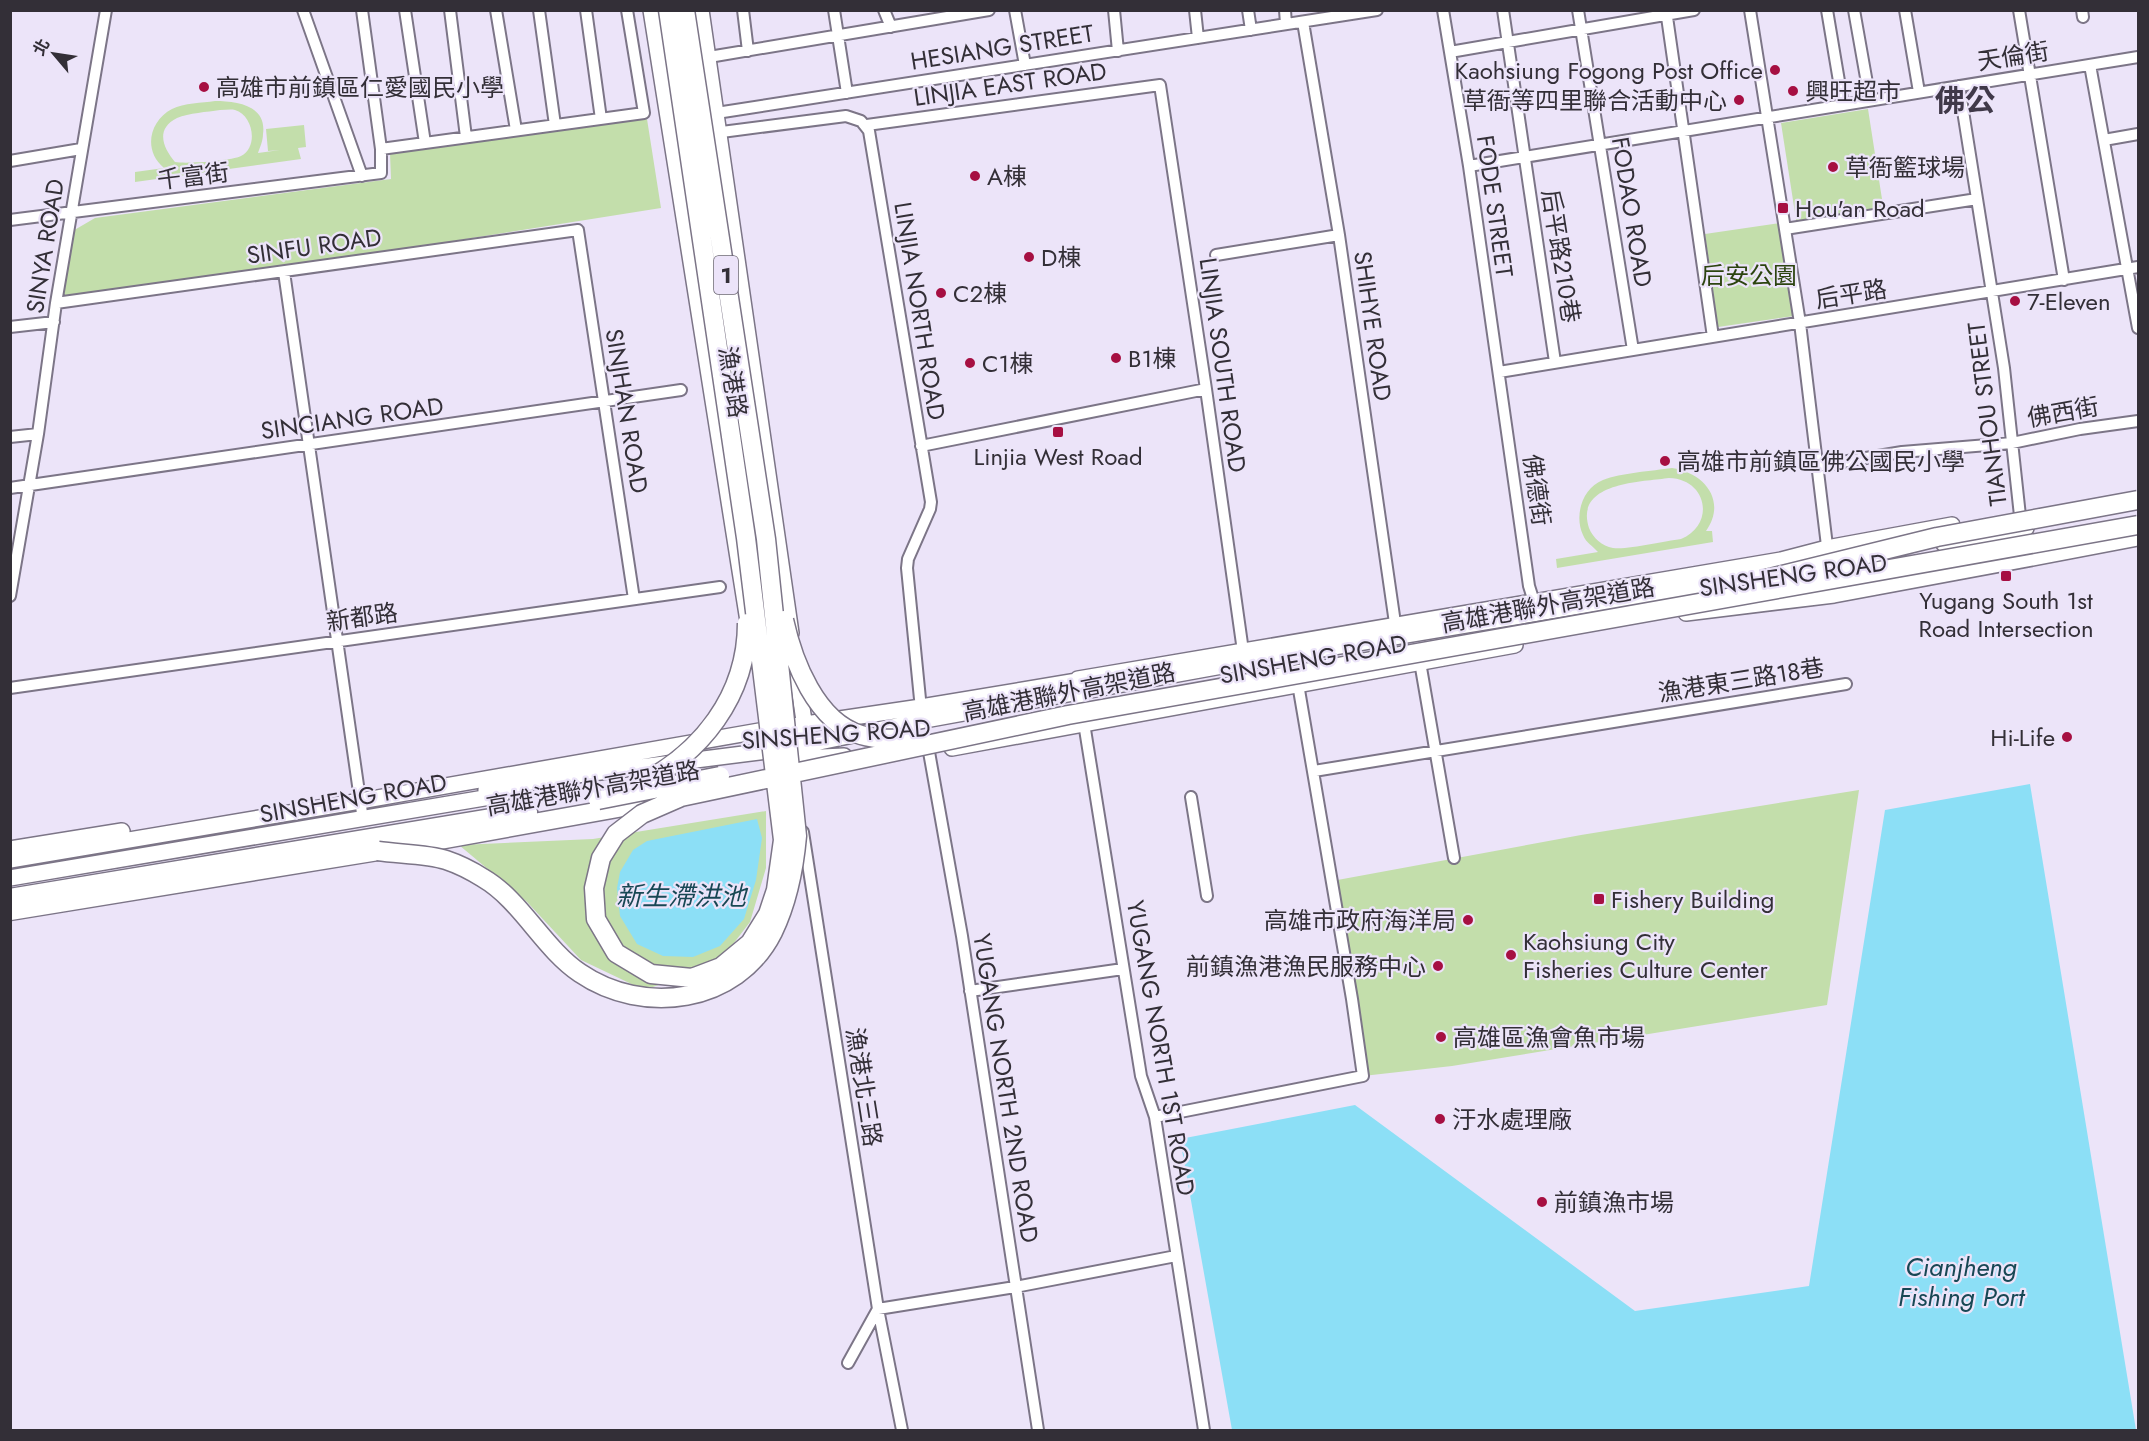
<svg xmlns="http://www.w3.org/2000/svg" width="2149" height="1441" font-family="Jost,'Noto Sans TC',sans-serif">
<rect width="100%" height="100%" fill="#ece4f9"/>
<path fill="#c3deab" fill-rule="evenodd" d="M215 101C236 101 267 105 263 134 263 141 260 147 258 153L280 150 268 151 266 129 304 125 306 147 298 148 301 159 135 182V172L164 168C143 151 149 121 172 109 184 103 202 103 215 101ZM220 110C225 110 231 109 235 110 253 115 259 147 241 156 231 161 186 164 175 162 163 148 155 129 177 118 189 113 207 112 220 110Z
M1868 109 1884 212 1797 226 1781 123Z
M647 119 661 208 63 303 71 232 95 218 391 179 390 153Z
M1780 223 1794 316 1718 327 1705 234Z
M1672 468C1705 473 1727 501 1706 531H1712L1713 542 1557 568 1556 559 1598 552C1593 546 1586 543 1583 535 1574 516 1582 488 1603 480 1621 473 1652 471 1672 468ZM1669 478C1707 479 1716 524 1681 539 1664 541 1628 550 1613 548 1602 546 1593 538 1589 528 1574 482 1642 482 1669 478Z
M1859 790 1827 1005 1452 1066 1363 1076 1332 881 1581 835Z
M766 811V868L750 922 717 965 644 990 581 960 527 902 459 845 593 839Z"/>
<path fill="#8cdff6" d="M2030 784 2136 1430H1232L1180 1139 1355 1105 1635 1311 1809 1286 1885 810Z
M757 819 762 838 756 880 744 919 720 946 693 957 663 956 637 944 620 916 617 888 620 872 633 850 647 841Z"/>
<g fill="none" stroke-linecap="round" stroke-linejoin="round">
<defs>
<path id="street" d="M303 10 362 176
M405 10 425 143
M450 10 466 137
M496 10 516 130
M539 10 555 125
M586 10 601 119
M743 10 748 51
M834 10 847 93
M884 10 891 27
M1015 10 1025 65
M1114 10 1118 51
M1195 10 1198 38
M1248 10 1251 30
M1285 10 1286 24
M1443 10 1469 166 1529 586 1536 608
M1503 10 1555 362
M1578 10 1633 350
M1666 10 1713 337
M1750 10 1800 323 1828 554
M1827 10 1843 105
M1854 10 1870 100
M1905 10 1919 92
M2019 10 2064 280
M2082 10 2083 17
M1303 22 1339 235 1396 630
M1450 52 1694 10
M709 57 989 10
M2090 65 2138 328
M1959 86 2004 368 2021 525
M710 114 1377 10
M867 125 1160 85 1206 389 1243 651
M714 133 846 116 861 121 869 131 931 502 930 509 908 559 907 568 920 699
M2104 140 2138 134
M381 149 644 113 627 10
M10 161 81 149
M1469 166 2138 57
M10 220 381 173V149L362 10
M1785 229 1977 199
M1216 255 1339 235
M284 272 363 820
M56 303 578 230 634 599
M10 327 54 322
M1499 372 2138 267
M10 437 38 434
M921 446 1206 389
M1818 466 1902 452 2012 443 2080 429 2138 421
M10 488 681 390
M10 596 38 434 56 303 106 10
M1420 662 1454 858
M1078 686 1141 1076 1155 1117 1204 1430
M10 688 720 587
M929 752 962 936 1038 1430
M1314 771 1846 684
M1191 797 1207 896
M803 832 878 1309 902 1430
M970 991 1123 969
M1155 1117 1363 1076 1352 999 1292 649
M848 1363 878 1309 1015 1287 1176 1256"/>
<path id="secondary" d="M651 10 748 621
M701 10 791 633
M1944 544 2001 535 2026 528
M2046 552 2054 554 2138 538
M1686 613 1834 595 2054 554
M796 668 806 734
M952 748 1515 645
M778 759 844 756
M486 790 561 777 791 748 925 720 1244 662 1773 574
M10 849 122 831
M10 860 360 801 765 730 921 707 1077 681 1078 679 1781 560 1827 548 1952 525
M10 878 502 795"/>
<path id="highway" d="M10 898 528 812
M10 911 378 851 668 799"/>
</defs>
<use href="#street" stroke="#7c7587" stroke-width="14"/>
<use href="#secondary" stroke="#7c7587" stroke-width="18"/>
<use href="#highway" stroke="#7c7587" stroke-width="21"/>
<use href="#street" stroke="#fff" stroke-width="10"/>
<use href="#secondary" stroke="#fff" stroke-width="15"/>
<use href="#highway" stroke="#fff" stroke-width="18"/>
<defs>
<path id="highway-bridge" d="M668 10 746 538 783 840 776 890 768 914 750 943 721 967 692 978 651 974 616 953 596 919 594 888 601 858 616 834 642 814 681 797 1068 715 2138 525
M1762 580 1937 537 2138 500
M784 620C793 661 816 722 861 735 878 740 895 739 912 738
M638 785C701 754 747 696 747 623
M598 800 720 776
M378 851C398 854 428 854 446 860 458 864 472 871 483 878 521 900 543 948 580 973 643 1016 737 1004 773 932 788 901 794 870 797 836L766 539 685 10"/>
</defs>
<use href="#highway-bridge" stroke="#7c7587" stroke-width="21" stroke-linecap="butt"/>
<use href="#highway-bridge" stroke="#fff" stroke-width="18"/>
</g>
<g fill="#a60f42" stroke="#ece4f9" stroke-width="2">
<circle cx="1775" cy="70" r="6"/>
<circle cx="204" cy="87" r="6"/>
<circle cx="1793" cy="91" r="6"/>
<circle cx="1739" cy="100" r="6"/>
<circle cx="1833" cy="167" r="6"/>
<circle cx="975" cy="176" r="6"/>
<rect x="1777" y="202" width="12" height="12" rx="3"/>
<circle cx="1029" cy="257" r="6"/>
<circle cx="941" cy="293" r="6"/>
<circle cx="2015" cy="301" r="6"/>
<circle cx="1116" cy="358" r="6"/>
<circle cx="970" cy="363" r="6"/>
<rect x="1052" y="426" width="12" height="12" rx="3"/>
<circle cx="1665" cy="461" r="6"/>
<rect x="2000" y="570" width="12" height="12" rx="3"/>
<circle cx="2067" cy="737" r="6"/>
<rect x="1593" y="893" width="12" height="12" rx="3"/>
<circle cx="1468" cy="920" r="6"/>
<circle cx="1511" cy="955" r="6"/>
<circle cx="1438" cy="966" r="6"/>
<circle cx="1441" cy="1037" r="6"/>
<circle cx="1440" cy="1119" r="6"/>
<circle cx="1542" cy="1202" r="6"/>
</g>
<g text-anchor="middle" dominant-baseline="central" stroke-width="4.5" stroke-linejoin="round" paint-order="stroke">
<rect fill="#ece4f9" stroke="#6a6571" stroke-width="1.5" x="714" y="256" width="24" height="38" rx="4.5"/>
<g font-size="22" font-weight="bold" fill="#332f37">
<text x="726" y="275">1</text>
</g>
<g font-size="24" fill="#332f37" stroke="#ece4f9">
<text transform="translate(1002 47) rotate(-9)">HESIANG STREET</text>
<text transform="translate(2013 56) rotate(-9)">天倫街</text>
<text transform="translate(1010 84) rotate(-8)">LINJIA EAST ROAD</text>
<text transform="translate(193 176) rotate(-7)">千富街</text>
<text transform="translate(1495 206) rotate(82)">FODE STREET</text>
<text transform="translate(1632 212) rotate(81)">FODAO ROAD</text>
<text transform="translate(45 246) rotate(-81)">SINYA ROAD</text>
<text transform="translate(314 246) rotate(-8)">SINFU ROAD</text>
<text transform="translate(1561 256) rotate(81)">后平路210巷</text>
<text transform="translate(1851 294) rotate(-9)">后平路</text>
<text transform="translate(920 311) rotate(81)">LINJIA NORTH ROAD</text>
<text transform="translate(1373 326) rotate(82)">SHIHYE ROAD</text>
<text transform="translate(1223 365) rotate(82)">LINJIA SOUTH ROAD</text>
<text transform="translate(733 382) rotate(81)">漁港路</text>
<text transform="translate(627 411) rotate(81)">SINJHAN ROAD</text>
<text transform="translate(2063 412) rotate(-10)">佛西街</text>
<text transform="translate(1987 414) rotate(-97)">TIANHOU STREET</text>
<text transform="translate(352 418) rotate(-8)">SINCIANG ROAD</text>
<text transform="translate(1537 490) rotate(82)">佛德街</text>
<text transform="translate(1793 575) rotate(-8)">SINSHENG ROAD</text>
<text transform="translate(1548 605) rotate(-10)">高雄港聯外高架道路</text>
<text transform="translate(362 617) rotate(-8)">新都路</text>
<text transform="translate(1313 659) rotate(-10)">SINSHENG ROAD</text>
<text transform="translate(1741 680) rotate(-9)">漁港東三路18巷</text>
<text transform="translate(1069 692) rotate(-11)">高雄港聯外高架道路</text>
<text transform="translate(836 734) rotate(-4)">SINSHENG ROAD</text>
<text transform="translate(593 788) rotate(-10)">高雄港聯外高架道路</text>
<text transform="translate(353 798) rotate(-10)">SINSHENG ROAD</text>
<text transform="translate(1161 1048) rotate(80)">YUGANG NORTH 1ST ROAD</text>
<text transform="translate(864 1087) rotate(81)">漁港北三路</text>
<text transform="translate(1006 1088) rotate(81)">YUGANG NORTH 2ND ROAD</text>
</g>
<g font-size="24" fill="#332f37" stroke="#ece4f9" text-anchor="start">
<text x="1763" y="70" text-anchor="end">Kaohsiung Fogong Post Office</text>
<text x="216" y="87">高雄市前鎮區仁愛國民小學</text>
<text x="1805" y="91">興旺超市</text>
<text x="1727" y="100" text-anchor="end">草衙等四里聯合活動中心</text>
<text x="1845" y="167">草衙籃球場</text>
<text x="987" y="176">A棟</text>
<text x="1795" y="208">Hou'an Road</text>
<text x="1041" y="257">D棟</text>
<text x="953" y="293">C2棟</text>
<text x="2027" y="301">7-Eleven</text>
<text x="1128" y="358">B1棟</text>
<text x="982" y="363">C1棟</text>
<text x="1058" y="456" text-anchor="middle">Linjia West Road</text>
<text x="1677" y="461">高雄市前鎮區佛公國民小學</text>
<text x="2006" y="600" text-anchor="middle">Yugang South 1st<tspan x="2006" dy="28">Road Intersection</tspan></text>
<text x="2055" y="737" text-anchor="end">Hi-Life</text>
<text x="1611" y="899">Fishery Building</text>
<text x="1456" y="920" text-anchor="end">高雄市政府海洋局</text>
<text x="1523" y="941">Kaohsiung City<tspan x="1523" dy="28">Fisheries Culture Center</tspan></text>
<text x="1426" y="966" text-anchor="end">前鎮漁港漁民服務中心</text>
<text x="1453" y="1037">高雄區漁會魚市場</text>
<text x="1452" y="1119">汙水處理廠</text>
<text x="1554" y="1202">前鎮漁市場</text>
</g>
<g font-size="24" fill="#2c440f" stroke="#ece4f9">
<text x="1749" y="275">后安公園</text>
</g>
<g font-size="26" font-style="italic" fill="#174754" stroke="#ece4f9">
<text x="681" y="896">新生滯洪池</text>
<text x="1961" y="1267">Cianjheng<tspan x="1961" dy="30">Fishing Port</tspan></text>
</g>
<g font-size="30" font-weight="bold" fill="#403949" stroke="#ece4f9">
<text x="1965" y="100">佛公</text>
</g>
</g>
<rect width="2149" height="1441" fill="none" stroke="#332f37" stroke-width="24"/>
<g transform="translate(54 54) rotate(299)" stroke="#ece4f9" stroke-width="4.5" paint-order="stroke">
<path d="M0-4.5L10 22L0 15L-10 22Z" fill="#332f37"/>
<text y="-9" font-size="16" font-weight="bold" text-anchor="middle" fill="#332f37">北</text>
</g>
</svg>
